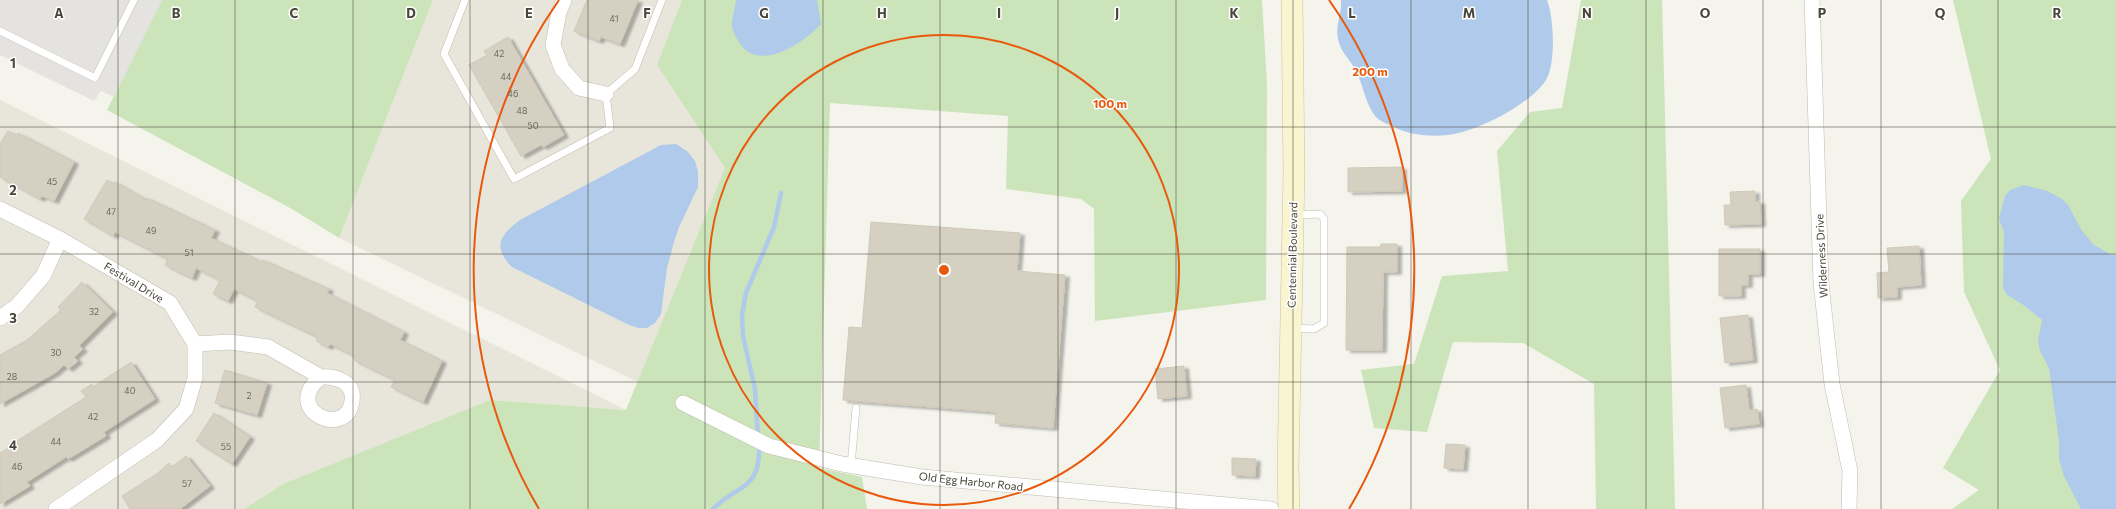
<svg xmlns="http://www.w3.org/2000/svg" width="2116" height="509" font-family="Commissioner,sans-serif">
<defs>
<filter id="shadow"><feDropShadow dx="4.5" dy="2.5" stdDeviation="1" flood-color="#0004"/></filter>
</defs>
<rect width="100%" height="100%" fill="#f4f3ec"/>
<path fill="#e8e5db" d="M433 0H682L657 65 725 168 638 382 339 238Z
M0 100 626 410 490 400 283 484 244 509H0Z"/>
<path fill="#cbe4b9" d="M162 0H433L339 238 292 209 107 110Z
M682 0H1262L1267 85 1266 300 1095 321 1094 209 1081 199 1006 189 1008 116 830 103 819 468 862 477 867 509H244L283 484 490 400 626 410 725 168 657 65Z
M1581 0H1662L1675 509H1596L1594 384 1523 343 1453 342 1427 432 1374 428 1361 370 1414 364 1442 276 1508 271 1497 151 1530 112 1562 108Z
M1953 0H2116V255L2104 256 2003 288 2042 320 2086 509H1952L1979 490 1943 468 2000 370 1964 292 1961 201 1991 159Z"/>
<path fill="#e4e3e0" d="M0 0H162L114 97 101 91 94 101 0 55Z"/>
<path fill="#afcaea" d="M736 0H817L821 24C805 42 761 72 741 45 737 39 732 31 732 25 732 17 735 8 736 0Z
M1341 0H1547C1554 17 1556 64 1546 80 1531 104 1475 133 1447 135 1430 137 1410 135 1394 127 1388 124 1381 122 1376 117 1366 105 1364 89 1358 75 1353 62 1341 54 1338 39 1335 26 1342 13 1341 0Z
M676 144 687 151 695 161 698 172V187L679 227 674 242 667 268 661 314 655 323 647 328H638L627 324 512 267C492 247 500 235 520 220L661 145Z
M2024 185 2047 191 2062 199 2068 205 2082 231 2094 245 2112 255H2116V509H2081L2064 476 2059 459V441L2049 368 2040 351 2038 341 2042 320 2022 304 2007 295 2003 288 2004 232 1999 219 2005 196 2010 190Z"/>
<g fill="none" stroke-linecap="round" stroke-linejoin="round">
<path stroke="#afcaea" stroke-width="4.5" d="M758 437 755 389 743 336 742 315 746 293 774 227 781 193
M713 509C739 483 761 491 759 444"/>
</g>
<path fill="#d5d0c2" stroke="#cfc9b6" filter="url(#shadow)" d="M587 0H638L620 44 601 37 599 41 574 31Z
M508 37 564 135 543 147 541 145 521 156 469 65 487 55 484 51Z
M8 131 17 137 18 133 74 162 54 201 42 196 40 199 0 177V144Z
M1402 167V191L1348 192V168Z
M107 180 114 184 115 182 146 200 147 198 215 230 211 238 262 262 263 260 329 289 327 293 404 332 400 340 442 361 423 402 391 387 395 380 354 360 355 356 330 344 328 347 316 341 318 337 255 307 258 301 234 289 228 301 213 294 220 280 196 268 192 278 165 265 168 259 115 232 113 236 84 219Z
M1755 191V202L1760 201 1761 224 1725 225 1724 205H1731L1730 192Z
M871 222 1020 233 1017 271 1065 275 1053 428 995 423 996 412 843 400 849 327 862 328Z
M1381 244H1397V272H1383L1382 350H1346L1347 247H1380Z
M1919 246 1921 285 1897 287V297L1878 298 1877 273 1889 272 1887 248Z
M1719 249H1760V274H1748V285H1741V296H1719Z
M82 282 113 312 79 346 83 349 74 357 78 361 68 369 64 365 55 373 0 404V355L27 340 61 310 58 307Z
M1748 315 1753 360 1725 363 1720 318Z
M131 362 155 399 104 432 106 436 68 459 66 457 27 482 30 486 0 504V453L9 448V446L86 397 81 391 92 384 93 387Z
M1184 366 1187 396 1158 399 1155 369Z
M225 370 267 383 257 415 215 403Z
M1746 385 1749 410 1757 409 1759 424 1725 428 1720 388Z
M214 413 250 437 232 464 196 441Z
M1446 444 1465 445 1463 469 1444 468Z
M186 456 210 486 180 509H130L122 496 158 473 169 463 172 467Z
M1232 458 1256 459 1255 476 1232 475Z"/>
<g fill="none" stroke-linecap="round" stroke-linejoin="round">
<defs>
<path id="service" d="M465 0 444 54 514 179 610 128 606 94 635 69 662 0
M0 31 95 78 134 0
M1293 328 1314 329 1324 323V219L1320 214 1296 215
M851 466 856 408"/>
<path id="minor" d="M564 0 559 12 553 45 562 69 579 88 606 94
M1812 0 1821 283 1832 384 1850 471 1849 509
M0 209 60 239 170 303 195 344V378L186 409 157 440 56 509
M0 318 17 306 43 276 60 239
M195 344 230 342 268 347 321 377C280 410 347 440 352 401 355 382 336 376 321 377
M683 403 769 446 842 464 922 477 1271 509"/>
<path id="secondary" d="M1289 509 1288 468 1294 172 1292 0"/>
</defs>
<use href="#service" stroke="#bfbcaf" stroke-width="8"/>
<use href="#minor" stroke="#bfbcaf" stroke-width="16"/>
<use href="#secondary" stroke="#c9c49c" stroke-width="22"/>
<use href="#service" stroke="#fff" stroke-width="7"/>
<use href="#minor" stroke="#fff" stroke-width="15"/>
<use href="#secondary" stroke="#faf5d1" stroke-width="21"/>
</g>
<path fill="none" stroke="#48453a" stroke-width="1" stroke-opacity="0.55" d="M118 0V509M235 0V509M353 0V509M470 0V509M588 0V509M705 0V509M823 0V509M940 0V509M1058 0V509M1176 0V509M1293 0V509M1411 0V509M1528 0V509M1646 0V509M1763 0V509M1881 0V509M1998 0V509M0 127H2116M0 254H2116M0 382H2116"/>
<g fill="none" stroke="#e8590c" stroke-width="2">
<circle cx="944" cy="270" r="235"/>
<path d="M539 509A470 470 0 0 1 559 0M1329 0A470 470 0 0 1 1349 509"/>
</g>
<g text-anchor="middle" dominant-baseline="central" stroke-width="3" stroke-linejoin="round" paint-order="stroke">
<g font-size="9" fill="#6b685c">
<text x="614" y="18">41</text>
<text x="499" y="53">42</text>
<text x="506" y="76">44</text>
<text x="513" y="93">46</text>
<text x="522" y="110">48</text>
<text x="533" y="125">50</text>
<text x="52" y="181">45</text>
<text x="111" y="211">47</text>
<text x="151" y="230">49</text>
<text x="189" y="252">51</text>
<text x="94" y="311">32</text>
<text x="56" y="352">30</text>
<text x="12" y="376">28</text>
<text x="130" y="390">40</text>
<text x="249" y="395">2</text>
<text x="93" y="416">42</text>
<text x="56" y="441">44</text>
<text x="226" y="446">55</text>
<text x="17" y="466">46</text>
<text x="187" y="483">57</text>
</g>
<g font-size="11" fill="#48453a" stroke="#fff">
<text transform="translate(1292 255) rotate(-89)">Centennial Boulevard</text>
<text transform="translate(1821 256) rotate(-93)">Wilderness Drive</text>
<text transform="translate(134 282) rotate(31)">Festival Drive</text>
<text transform="translate(971 481) rotate(6)">Old Egg Harbor Road</text>
</g>
</g>
<g font-size="13" text-anchor="middle" font-weight="bold" fill="#48453a" stroke="#fff" stroke-width="3" stroke-linejoin="round" paint-order="stroke">
<text x="59" y="18">A</text>
<text x="176" y="18">B</text>
<text x="294" y="18">C</text>
<text x="411" y="18">D</text>
<text x="529" y="18">E</text>
<text x="647" y="18">F</text>
<text x="764" y="18">G</text>
<text x="882" y="18">H</text>
<text x="999" y="18">I</text>
<text x="1117" y="18">J</text>
<text x="1234" y="18">K</text>
<text x="1352" y="18">L</text>
<text x="1469" y="18">M</text>
<text x="1587" y="18">N</text>
<text x="1705" y="18">O</text>
<text x="1822" y="18">P</text>
<text x="1940" y="18">Q</text>
<text x="2057" y="18">R</text>
<text x="13" y="68">1</text>
<text x="13" y="195">2</text>
<text x="13" y="323">3</text>
<text x="13" y="450">4</text>
</g>
<circle cx="944" cy="270" r="6" fill="#e8590c" stroke="#fff" stroke-width="2"/>
<g font-size="12" text-anchor="middle" font-weight="bold" fill="#e8590c" stroke="#fff" stroke-width="3" stroke-linejoin="round" paint-order="stroke">
<text x="1370" y="76">200 m</text>
<text x="1110" y="108">100 m</text>
</g>
</svg>
